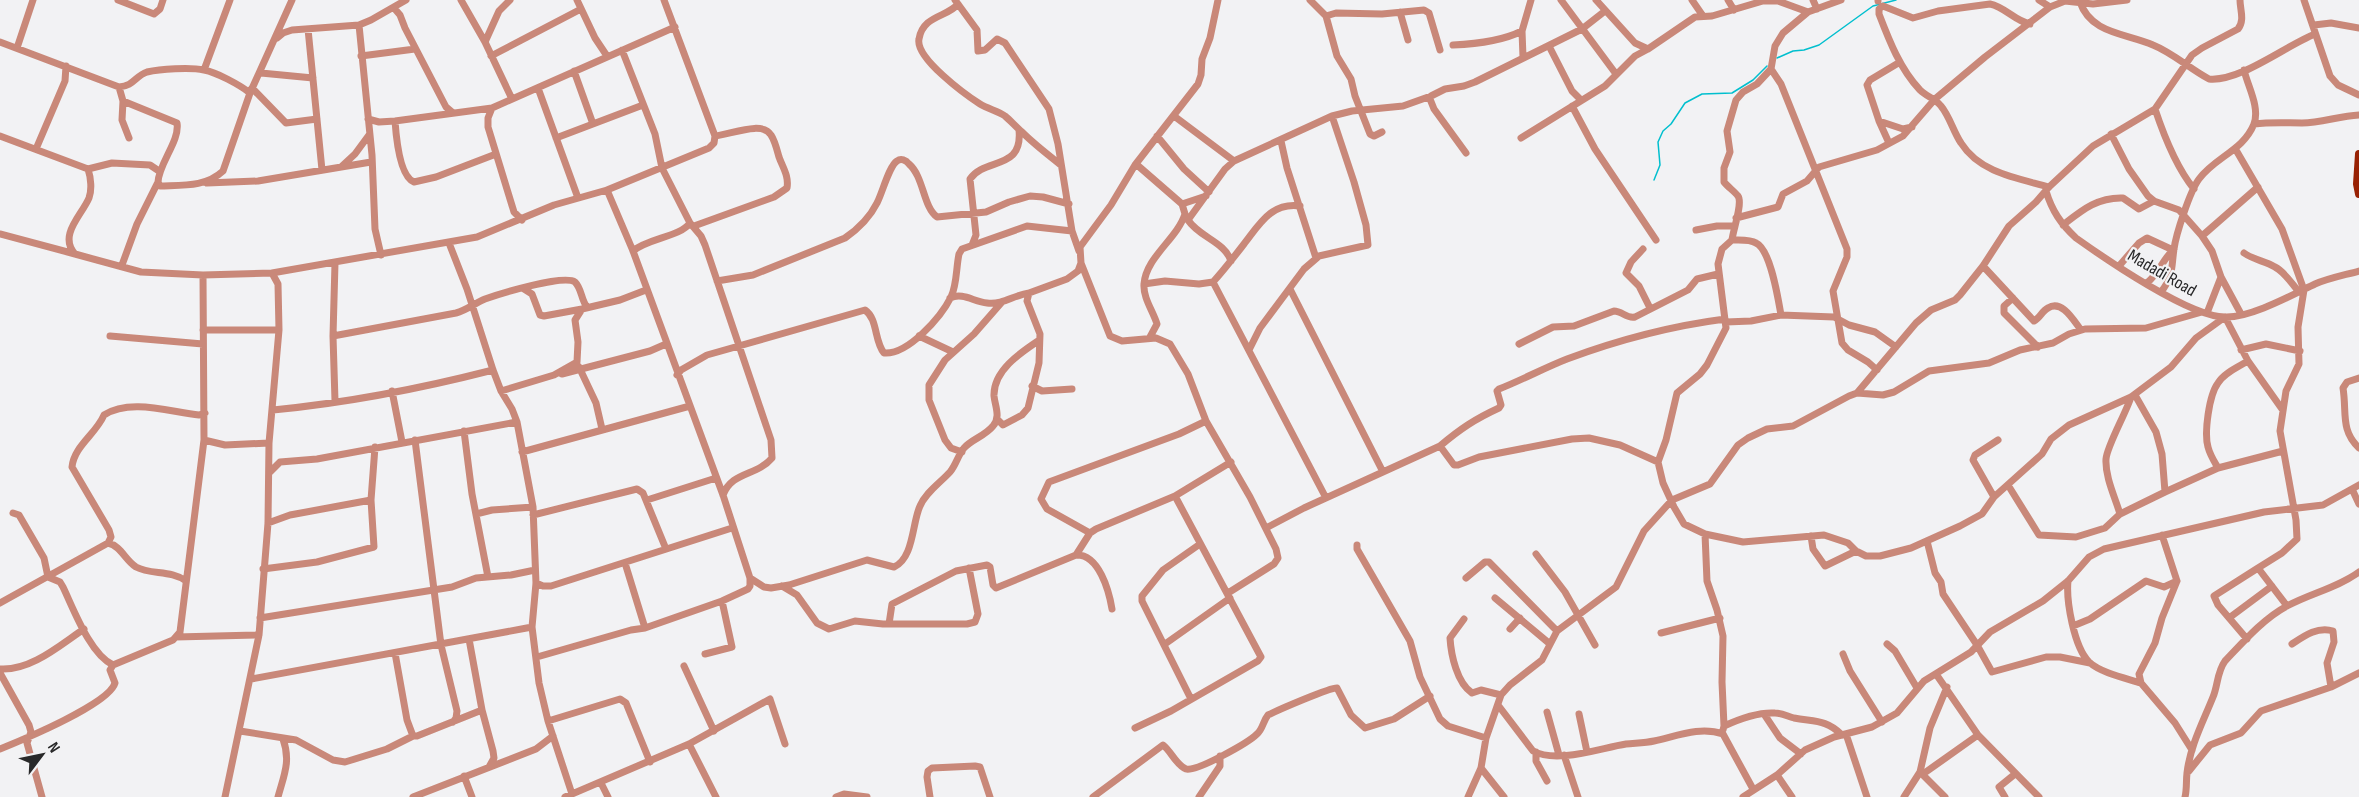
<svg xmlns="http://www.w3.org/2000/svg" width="2359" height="797" font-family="'Sofia Sans Condensed',sans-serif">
<rect width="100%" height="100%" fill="#f2f2f4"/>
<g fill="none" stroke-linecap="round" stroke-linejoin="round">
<path stroke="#01bfce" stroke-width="1.5" d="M1777 58 1793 51 1804 50 1819 45 1873 6 1896 0
M1654 180 1660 165 1658 142 1663 131 1671 124 1685 103 1702 94 1732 93 1753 80 1767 66"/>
<path stroke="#c98879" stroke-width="7" d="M118 0 154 14 160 9 163 0
M461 0 485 42 512 99
M577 0 595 38 607 56
M955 0 977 30 978 51 985 50 997 39 1005 43 1049 109 1058 144 1072 231 1079 251
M1310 0 1326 16 1337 56 1351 79 1355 96 1370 134 1374 136 1382 132
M1561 0 1616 74
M1596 0 1635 43 1648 49 1695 17 1712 16 1763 1H1778L1808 12
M1692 0 1703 16
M1728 0 1734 10
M1813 0 1817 9
M1841 0 1808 12 1783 33 1775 46 1771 69 1757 84 1743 92 1736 100 1727 131 1730 152 1724 168V182C1728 187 1734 191 1738 196 1743 203 1733 230 1732 240L1722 249 1718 264 1726 328 1707 365 1700 374 1677 393 1666 440 1658 462 1663 483 1674 507 1684 524 1705 534 1743 542 1824 535 1848 543 1856 551 1866 556H1880L1911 548 1960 526 1982 514 1994 497 2042 454 2051 439 2069 425 2131 397 2171 367 2196 338 2225 317 2248 361 2282 409
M1878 0V1
M2039 0 2050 7
M2304 0 2330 76 2338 85 2359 95
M2080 2C2091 34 2126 33 2153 45 2173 53 2190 69 2209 79 2240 82 2285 46 2315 34
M958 4C948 17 923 15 919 39 915 58 966 95 980 104 988 109 998 111 1005 116 1011 121 1016 127 1022 132 1034 144 1047 154 1061 165
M394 8 400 15 405 28 446 107 453 113
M1400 12 1408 40
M1326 16 1336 13 1382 14 1424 10 1429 13 1440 50
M2030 24C2015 21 2005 7 1990 4L1938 11 1913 18 1883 6 1879 9V14C1889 40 1900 69 1920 90 1927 97 1935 98 1941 106 1950 117 1953 131 1961 143 1980 173 2017 178 2049 187
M359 25 372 155 375 229 381 255
M2314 25 2331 23 2359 28
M308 29 322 170
M277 38 283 33 292 30 359 25 371 20 406 0
M0 42 119 87C134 86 135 76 147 72 160 69 190 67 204 70 216 72 240 85 250 93
M485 42 499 11 510 0
M1453 45C1476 44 1502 41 1522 31
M1549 46 1572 91 1581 100
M17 48 33 0
M622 50 655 134 662 168 690 223 701 236 705 245 771 440 772 458C757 476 732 471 723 495
M361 56 415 49
M491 56 581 9
M1523 57 1522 31 1531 0
M1900 62 1870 80 1867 85 1879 121 1903 129 1912 127
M1771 69 1781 84 1847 249V257L1833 291 1842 343 1848 350 1868 362 1877 370
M204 70 230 0
M574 71 593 124
M261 73 313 78
M119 87 123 101 122 120 129 138
M252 88 286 123 317 119
M538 88 578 198
M1431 96 1430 99 1434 109 1466 153
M123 101 177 123C180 141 159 163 158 182L160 186C183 185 206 187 223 171L250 93 292 0
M1572 106 1595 149 1656 240
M492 108 488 118V127L514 212 522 220
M2155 109C2164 136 2176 167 2194 189
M1174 116 1234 161 1332 116 1352 111 1403 106 1431 96 1445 89 1464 86 1475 82 1582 29 1605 11
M368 119 379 122 395 121 492 108 675 27
M395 121C396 135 399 176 414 182L436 177 496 154
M1879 121 1889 143
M2254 124C2271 122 2286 123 2302 123 2321 123 2339 116 2359 115
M2111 134 2129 169 2148 196 2154 201 2179 210 2202 236 2212 251 2221 277 2241 314
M0 136 88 169 112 163 150 165 159 171
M1157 136 1184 169 1209 192
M556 138 643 105
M1521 138 1605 86 1635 56 1648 49
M1281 141 1287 168 1316 258
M36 149 65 81 66 66
M2236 150 2282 229 2304 290 2298 327 2299 364 2286 391 2280 431 2296 520 2297 539 2282 553 2258 568 2287 606
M1136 164 1182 204 1185 214C1177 239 1146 257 1144 284 1143 298 1153 311 1157 324L1150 337
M341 167 355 154 369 135
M88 169C91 178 92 190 89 198 82 215 58 235 75 254L141 272 203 275 272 273 278 284 279 330 269 443 268 523 259 635 225 797
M207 183 258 181 371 162
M2046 191C2052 211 2061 224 2076 238 2107 260 2190 317 2225 317 2250 318 2292 295 2315 284 2329 278 2345 275 2359 271
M1182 204 1206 196
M1300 206C1271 202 1259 225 1244 244 1234 257 1224 270 1213 282L1326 498
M1736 218 1778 207 1783 194 1807 181 1819 167 1877 150 1903 136 1935 99 1985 57 2050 7 2065 1 2093 4 2127 0
M2063 225C2081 211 2097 197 2123 198L2139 209 2154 201
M694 226 774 197 787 188C789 176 783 168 779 157 777 150 775 141 771 135 762 120 730 135 715 136
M1696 230 1717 226H1733
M0 234 75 254
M2202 236 2258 187
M1732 240C1739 240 1750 239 1756 243 1771 250 1778 299 1781 315
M449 243 467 289 493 370 501 391 512 409 517 422 533 507 536 583 532 627 539 683 548 721 572 794
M972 245 976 235 970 179C985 157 1023 171 1019 130
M1643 249 1631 262 1626 273 1639 286 1650 308
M633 251C648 238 680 237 690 223
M2244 253C2254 260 2265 261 2275 267 2285 272 2292 284 2299 292
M1231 261C1225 242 1199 237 1188 220L1225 169 1234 161
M1081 263 1110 336 1122 341 1156 338 1170 344 1188 374 1206 421 1250 497 1276 549 1278 558 1274 564 1228 593
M122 265 137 224 158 182
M1983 266 2034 321C2040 318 2042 311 2048 308 2062 299 2074 321 2081 330
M2119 266 2139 243 2147 238 2173 250
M272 273 477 237 554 205 607 190 709 148 714 143 715 136 664 0
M717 281 753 275 845 238C858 229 870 217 877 203 882 194 889 166 897 161 901 158 906 160 909 164 924 177 923 207 937 217L986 212 1009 202 1030 196 1043 197 1069 204
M2147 283C2159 273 2163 259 2174 249
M1144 284 1165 281 1199 284 1213 282
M524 289 532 294 540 315 544 316 582 309
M1290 289 1383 472
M2161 292C2174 275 2171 269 2174 249 2176 234 2190 191 2199 179 2215 157 2243 151 2254 124 2260 107 2248 87 2244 70
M950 298C963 292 974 302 987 303 1003 305 1014 295 1029 293
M2013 298 2004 306V313L2038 347
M2207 313 2221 277
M1726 322 1751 321 1781 315 1834 317 1849 325 1875 332 1896 347
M203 330H279
M110 336 203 344
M333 336 335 263
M919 336 953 352
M1519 344 1553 327 1574 326 1614 311C1622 311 1627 319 1635 317L1688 290 1697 279 1718 274
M1249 350 1260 328 1304 269 1319 256 1368 245 1366 225 1354 182 1332 116
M2241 350 2266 344 2300 351
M579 367 596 403 602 429
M562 374 650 351 666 344
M677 375 681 370 707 355 865 310C878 319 874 341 884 353 908 355 941 317 951 297 957 285 956 268 959 254L962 249 1027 226 1072 231
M2359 378 2347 382 2343 388C2347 412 2340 430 2359 448
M1032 386 1042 391 1072 389
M392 391 402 442
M501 391 554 375 577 362 578 342 575 320 582 309 620 300 646 290
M1857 393 1916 323 1931 310 1955 300 1960 295 1983 266 2009 226 2036 202 2049 187 2093 146 2155 109 2192 55 2202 48 2238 29C2245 20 2240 10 2240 0
M335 401 333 336 456 313C467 310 475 303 485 299 499 294 564 274 575 282 582 289 581 300 587 307
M273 410C345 403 423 388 493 370
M997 419 1003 425 1022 415 1028 408 1039 363 1040 334 1027 301 1029 293 1067 279 1078 271 1081 263 1080 247 1111 205 1135 165 1198 84 1201 75 1202 59 1210 38 1218 0
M464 431 472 494 488 577
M204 440 225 445 269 443
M415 440 441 645 457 711 456 718 453 722
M1440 446C1460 429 1475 419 1499 408L1501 405 1497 391 1499 389C1522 380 1544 368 1567 359 1618 340 1671 326 1725 319
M522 452 690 406
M962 452 951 448 945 440 929 400V385L945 360 974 334 1002 302
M2218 468C2214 461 2210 455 2208 447 2204 433 2209 395 2218 383 2224 373 2238 367 2248 361
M270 472 280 462 317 459 517 422
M2008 485 2039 535 2076 537 2105 528 2120 514 2165 492 2162 454 2156 432 2135 395
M2352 489 2359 504
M2165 492 2218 468 2283 451
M1994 497 1973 460 1975 455 1998 440
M647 500 716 478
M13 513 19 515 44 558 48 577 60 582 63 587C74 610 90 654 113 665
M476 514 492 510 533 507
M2120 514C2115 497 2105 477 2106 459 2107 446 2126 413 2131 397
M533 515 637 489 643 493 666 549
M268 523 290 515 371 500
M1266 528 1304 508 1440 446 1454 465H1458L1479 457 1572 439 1589 438 1620 445 1658 462
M1090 533 1047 509 1041 499 1049 482 1179 434 1206 421
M1705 534 1707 581 1717 610 1723 636 1722 682 1724 726
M2162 535 2177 581 2162 618 2155 643 2139 674 2141 683 2175 723 2192 750
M1811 536 1813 549 1825 566 1856 551
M1927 541 1935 573 1941 582 1943 594 1977 645 1992 672 2046 657H2060L2090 663
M108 543C121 546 125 560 136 567 151 575 171 570 186 581
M1357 545V549L1410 641 1420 677 1440 719 1448 726 1486 738
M1536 554 1565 592 1595 645
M1076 555 1090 533 1096 529 1175 496 1231 462
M625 563 645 628
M263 569 317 562 374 547 371 500 375 447
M750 578 764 587 771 588 789 585 867 560 894 567C914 558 912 523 920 506 926 492 940 483 950 472 956 465 958 455 964 448 972 439 985 436 993 426 1001 417 995 406 994 396 993 371 1020 353 1038 341
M1466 578 1485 562H1489L1557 631
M2068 581C2066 601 2074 647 2089 662 2101 673 2125 678 2141 683
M536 583 543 586H551L732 528
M782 586 797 595 817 623 829 629 855 621 883 624H967L975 622 978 614 969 568
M1495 598 1550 644
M0 603 108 543 111 537 109 530 72 467C74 446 96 434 104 415 130 398 170 412 199 415L205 413
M260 618 452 587 476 578 511 575 535 570
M2229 618 2272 586
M1464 619 1450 638C1451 655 1457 683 1472 693L1481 690 1501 695
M889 624 892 604 956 571 987 565 990 567 993 585 996 588 1076 555C1099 554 1109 591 1112 609
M2073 626 2090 619 2146 581 2164 587 2177 581
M1510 629 1520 618
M1661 633 1720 618
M176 637 259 635
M469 639 482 710 493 751 494 758 489 767
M2247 639 2218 605 2214 596 2258 568
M1165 644 1230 598
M1887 644 1895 651 1917 688
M2292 644C2304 636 2318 626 2333 631L2334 642 2327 663 2331 687
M395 653 407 720 413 736H417L482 710
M705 654 732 647 722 601
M1843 654 1850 671 1882 722
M537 657 631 630 645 628 722 601 748 589 750 586V578L723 495 633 251 607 190
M113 665 173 640 180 632 204 440 203 275
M684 666 714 731
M0 669C31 671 60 645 84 629
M0 673 29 725 31 732 27 743 42 797
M1936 674 1978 735 2039 797
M251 679 532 627
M1191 699 1142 601V596L1163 570 1200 544
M1498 705 1533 751C1557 764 1600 748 1626 744 1635 743 1645 743 1654 741 1677 736 1700 726 1723 734L1753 789
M1547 712 1559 755
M1579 714 1587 752
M1764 714 1780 738 1801 754
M548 721 620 699 626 703 650 762
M1135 728 1171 711 1258 661 1261 657 1175 496
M1723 730 1724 726C1739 719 1759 712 1775 713 1782 713 1787 716 1794 718 1814 722 1826 719 1842 735
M240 731 296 740 333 760 345 762 387 749 413 736
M1846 734 1867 797
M689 744 716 797
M0 749C22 740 109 704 115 683L110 670 113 665
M1536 752V761L1547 781
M1564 755 1578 797
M1481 768 1504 797
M2189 771 2210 745 2241 733 2261 711 2331 687 2359 673
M1920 772 1945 797
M1923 774 1978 735
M1777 775 1792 797
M464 776 472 797
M601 783 608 797
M278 797C284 775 291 761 283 739
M413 797 536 749 553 736
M565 797 689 744 770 699 785 744
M836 797 844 794 867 797
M930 797 927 777 928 771 932 768 975 766 980 767 990 797
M1093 797 1163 745C1171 751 1176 765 1186 769 1196 772 1248 743 1257 734 1263 729 1263 721 1268 715 1278 710 1331 687 1337 688L1351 715 1365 728 1394 719 1430 696
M1199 797 1220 766V756
M1468 797 1481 768 1486 738 1501 695 1510 685 1542 660 1557 631 1616 587 1644 531 1672 500 1710 484 1738 445 1748 438 1767 429 1793 426 1849 396 1857 393 1883 395 1894 392 1929 371 1989 363 2020 350 2053 343 2069 334 2085 329 2146 328 2202 312
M1743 797 1777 775 1805 750 1834 737 1872 727 1897 713 1924 681 1971 652 1990 632 2043 601 2068 581 2089 557 2104 549 2264 512 2323 505 2359 485
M1904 797 1920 772 1930 728 1947 687
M2005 797 1999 787 2015 774
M2185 797C2187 789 2186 781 2187 773 2190 746 2203 722 2213 697 2218 685 2217 672 2225 661 2243 642 2264 618 2287 606 2311 593 2337 588 2359 572"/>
<path stroke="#982204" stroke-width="8" d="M2359 154 2357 184 2359 194"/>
</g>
<g text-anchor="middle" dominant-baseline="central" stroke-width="4.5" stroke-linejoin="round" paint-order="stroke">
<g font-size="18" fill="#282829" stroke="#f2f2f4">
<text transform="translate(2162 273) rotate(30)">Madadi Road</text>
</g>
</g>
<g transform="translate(42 755) rotate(58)" stroke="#f2f2f4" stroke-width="4.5" paint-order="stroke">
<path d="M0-4.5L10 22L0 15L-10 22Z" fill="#282829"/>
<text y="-9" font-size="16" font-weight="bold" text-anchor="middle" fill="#282829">N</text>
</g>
</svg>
